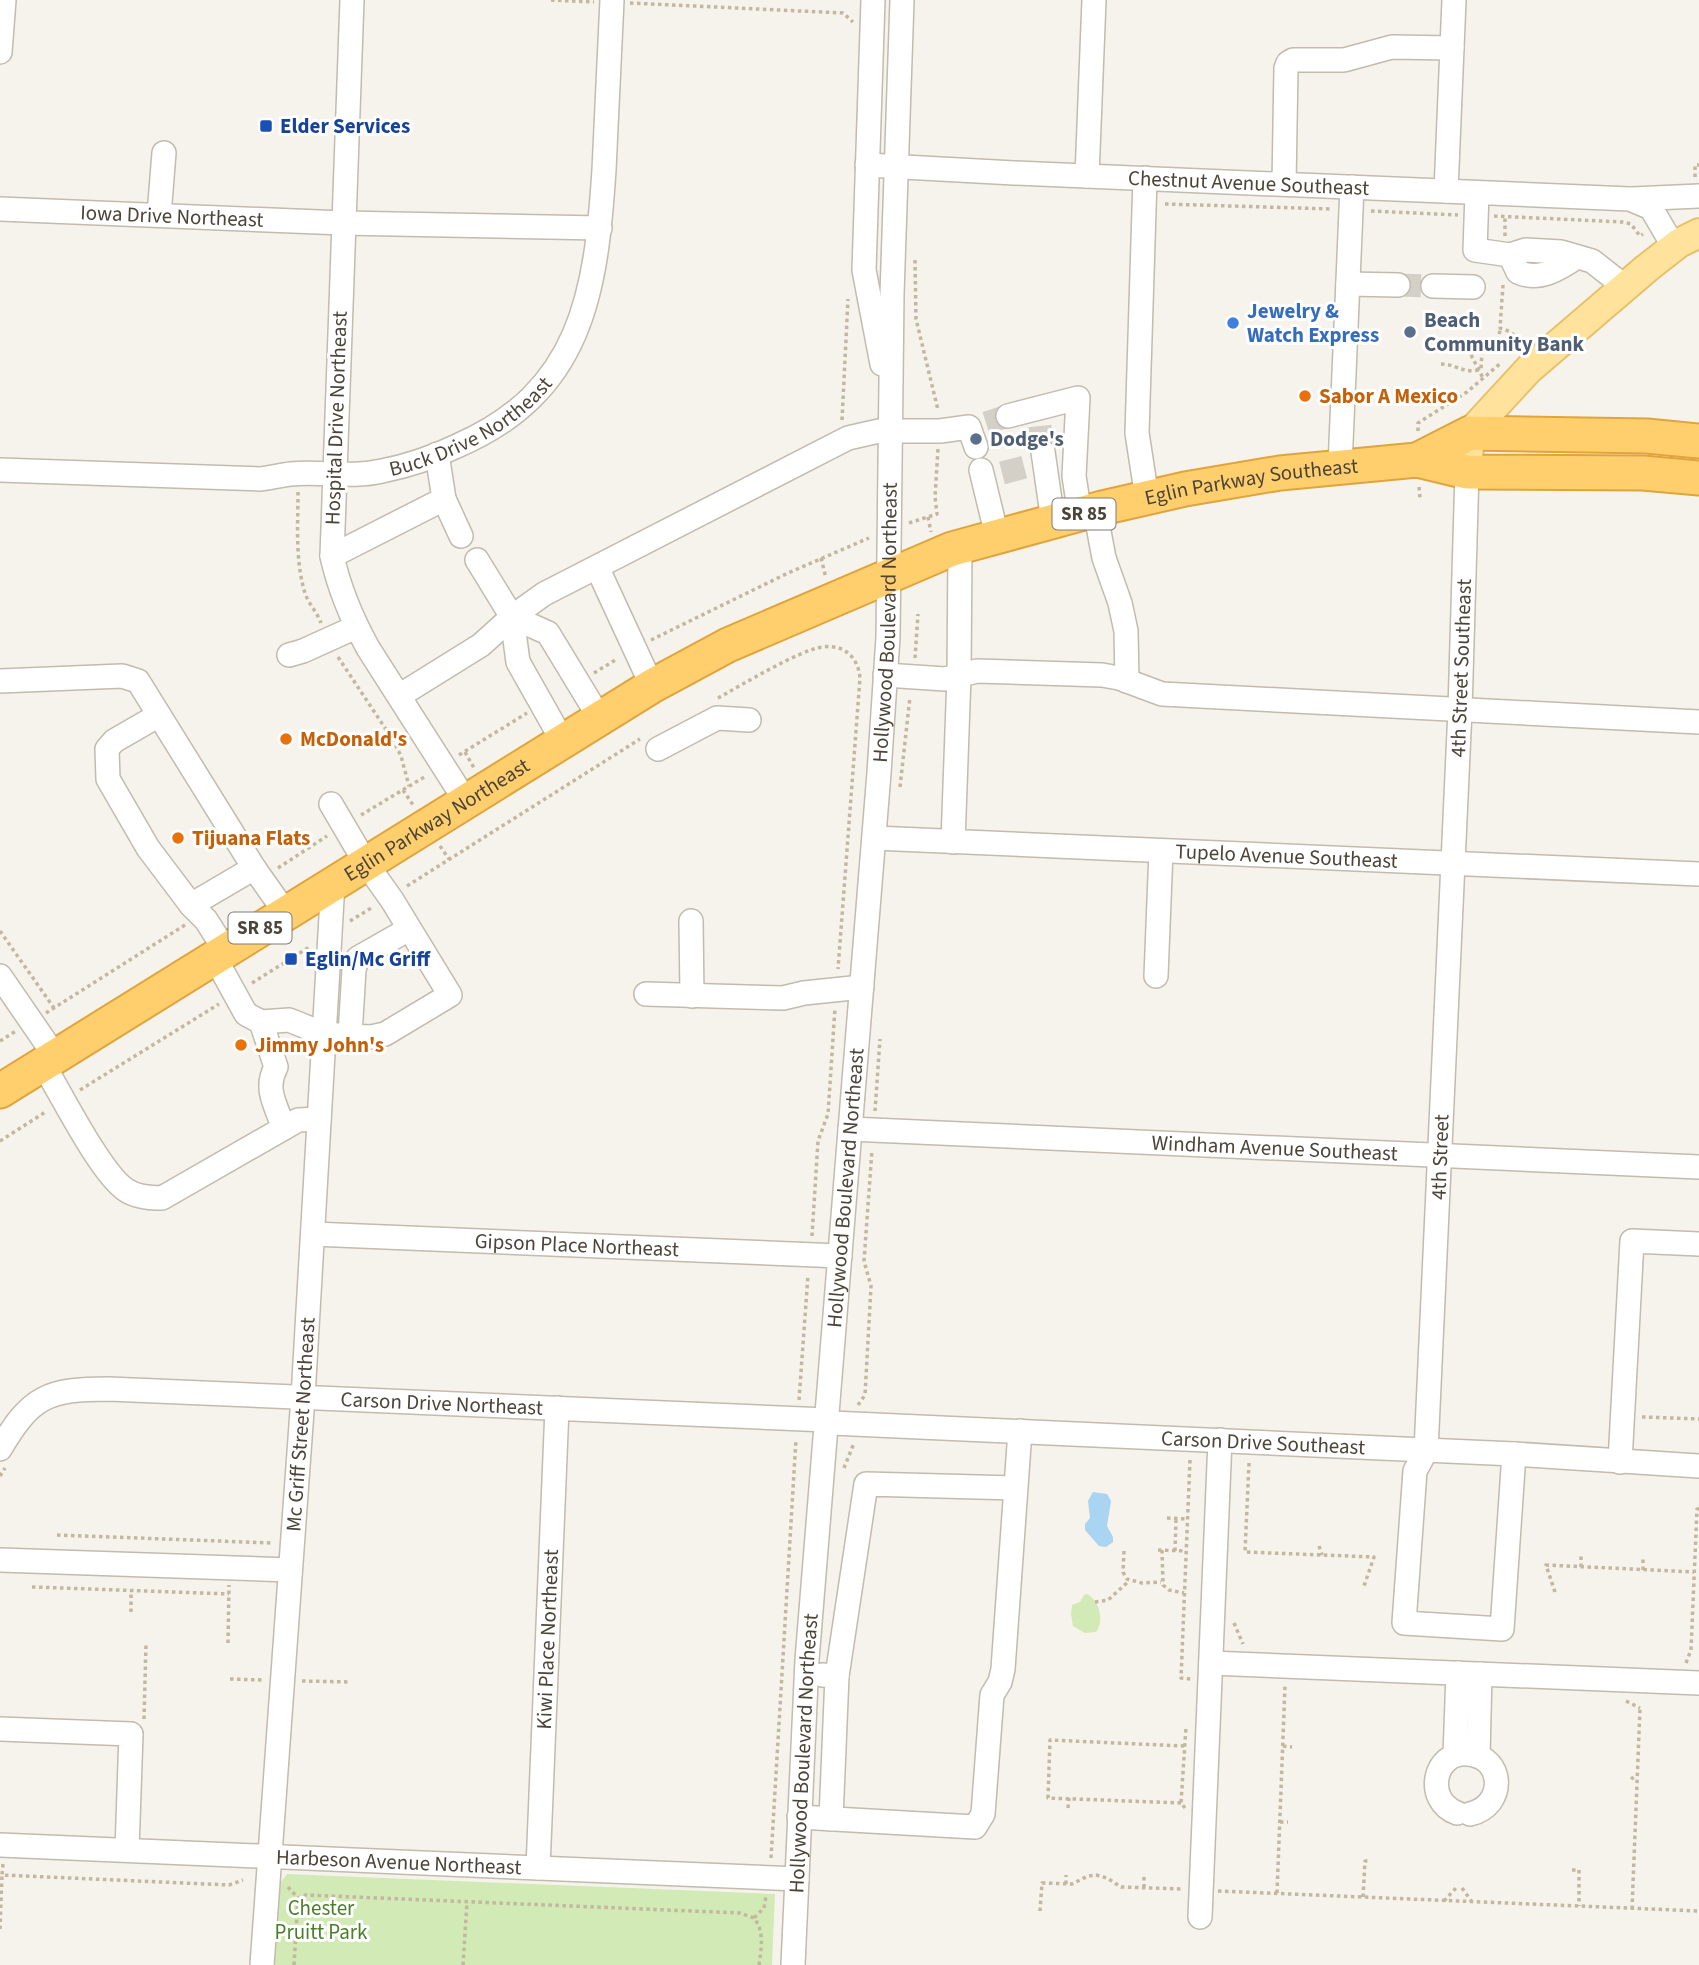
<svg xmlns="http://www.w3.org/2000/svg" width="1699" height="1965" font-family="'Source Sans 3',sans-serif">
<rect width="100%" height="100%" fill="#f6f3ec"/>
<path fill="#d2eab5" d="M1087 1594C1099 1600 1105 1621 1096 1632L1085 1633 1073 1626 1071 1614 1072 1605 1080 1602 1084 1595Z
M287 1874 775 1894 772 1965H269L275 1890Z"/>
<path fill="#a9d4f2" d="M1093 1492 1107 1494 1111 1501 1107 1526 1113 1537V1542L1106 1547 1099 1546 1085 1530V1524L1090 1518 1088 1501Z"/>
<g fill="none" stroke-linecap="round" stroke-linejoin="round">
<path stroke="#d4d0c8" stroke-width="23" stroke-dasharray="23 11" stroke-linecap="butt" d="M1398 285 1433 286
M986 423 1008 416
M1040 426 1043 452
M1002 473 1025 467"/>
<defs>
<g id="minor">
<path d="M352 0 332 556C339 588 352 619 368 648L465 800"/>
<path d="M873 0 864 270 882 364"/>
<path d="M0 52 4 0"/>
<path id="s1" d="M867 165 1014 173 1630 199 1651 208 1674 247"/>
<path d="M1087 176 1094 0"/>
<path d="M1145 178 1137 433 1147 498"/>
<path d="M1284 184 1286 68 1288 63 1293 60H1344L1392 47 1452 48"/>
<path d="M1446 191 1454 0"/>
<path d="M1477 193 1475 250 1510 255 1526 250 1561 252 1592 261 1624 286"/>
<path d="M1632 199 1699 196"/>
<path id="s2" d="M0 209 343 223 600 228"/>
<path d="M159 215 164 153"/>
<path d="M1510 255 1518 272C1539 282 1559 269 1577 257"/>
<path d="M1348 284 1398 285"/>
<path d="M1433 286 1473 287"/>
<path d="M1008 416 1078 398 1074 476 1080 515"/>
<path d="M1043 452 1053 521"/>
<path d="M1340 466 1352 187"/>
<path id="s3" d="M0 470 260 479C270 478 281 475 291 474 321 471 352 478 382 471 407 466 434 457 457 446 582 392 596 293 604 170 607 113 609 57 612 0"/>
<path d="M981 470 997 536"/>
<path d="M1467 472 1460 710 1426 1451 1415 1471 1404 1623 1502 1629 1514 1454"/>
<path d="M444 499 461 536"/>
<path d="M1095 510 1104 558 1120 603 1126 631 1127 681"/>
<path d="M332 556 444 499 437 454"/>
<path d="M477 560 512 617"/>
<path d="M597 567 652 686"/>
<path d="M289 655 303 651 356 627"/>
<path d="M885 675 945 679 977 671 1102 675 1119 678 1162 694 1699 722"/>
<path d="M0 681 122 676 138 681 254 868 285 912"/>
<path d="M399 696 481 645 512 617 544 594 848 438 879 431H940L969 427 976 447"/>
<path d="M159 715 114 741 107 749 108 779 148 848 191 905 254 868"/>
<path d="M562 740 518 662 512 617 548 633 599 717"/>
<path d="M658 749 717 718 749 720"/>
<path d="M331 804 365 862 392 900 450 995 385 1034 371 1037 350 1036 354 969 358 958 409 929"/>
<path id="s4" d="M874 838 1699 874"/>
<path d="M953 842 959 676 960 547"/>
<path d="M191 905 206 920 225 950"/>
<path d="M691 921 692 996"/>
<path d="M214 956 246 1014 261 1022"/>
<path d="M0 976 55 1056"/>
<path d="M1156 976 1161 851"/>
<path d="M646 994 783 998 804 993 862 987"/>
<path d="M43 1064C60 1092 101 1174 126 1190 136 1197 150 1198 162 1198L298 1120 319 1119"/>
<path d="M284 1128C276 1106 264 1089 276 1067L261 1022 289 1020 324 1034 339 1035"/>
<path id="s5" d="M850 1129 1699 1167"/>
<path id="s6" d="M313 1234 840 1256"/>
<path id="s7" d="M0 1449C31 1396 48 1389 109 1389L827 1420 832 1423 1514 1454 1699 1466"/>
<path d="M1620 1462 1632 1241 1699 1244"/>
<path d="M0 1560 290 1570"/>
<path d="M1211 1663 1699 1683"/>
<path d="M822 1675 837 1676 831 1819"/>
<path d="M837 1676 866 1484 1015 1488"/>
<path d="M0 1729 131 1734 127 1850"/>
<path d="M1455 1755 1458 1673"/>
<path d="M1478 1756 1480 1674"/>
<path d="M1457 1813C1424 1801 1433 1751 1468 1754 1505 1757 1506 1806 1470 1814"/>
<path d="M799 1817 975 1827 983 1814 992 1695 1000 1682 1003 1669 1020 1431"/>
<path id="s8" d="M0 1845 797 1879"/>
<path id="s9" d="M538 1868 557 1408"/>
<path d="M1200 1917 1220 1440"/>
<path id="s10" d="M262 1965 303 1397 333 882"/>
<path id="s11" d="M793 1965 807 1660 879 773 888 637 892 294 902 0"/>
</g>
<path id="major" d="M1467 472 1470 433 1529 369 1647 268 1679 243 1699 233"/>
<g id="highway">
<path d="M1417 460 1470 433 1647 436 1699 441"/>
<path id="s12" d="M0 1091 652 686 728 645 952 549 1102 508 1185 489 1280 473 1417 460 1467 472 1643 473 1699 478"/>
</g>
</defs>
<use href="#minor" stroke="#c2bbae" stroke-width="26"/>
<use href="#major" stroke="#e6c16a" stroke-width="32"/>
<use href="#highway" stroke="#e0a43c" stroke-width="37"/>
<path stroke="#c4b79f" stroke-width="3.5" stroke-dasharray="3.5 3.5" stroke-linecap="butt" d="M551 0 594 2
M630 3 843 13 853 22
M1695 177V165H1699
M1165 204 1332 209
M1371 211 1458 215
M1494 216 1622 222 1631 224 1640 236 1643 234
M1505 236V217
M915 260 916 319 938 410
M1503 285 1500 328 1511 332 1522 345
M1471 355 1483 378
M1441 364C1456 364 1465 375 1481 369L1482 350 1498 349 1500 328
M842 420 848 299
M1418 431V423L1467 392 1502 362
M1419 487 1420 498
M298 492C298 525 295 561 305 593 308 603 317 612 321 623
M928 517 931 532
M909 523 937 514 935 497 938 449
M821 558 826 578
M651 640 788 573 869 538
M338 657 393 740 401 756 409 786
M915 658 918 614
M594 673 617 659
M718 698C740 686 801 649 823 647 844 644 858 657 860 678L838 969
M465 752 474 768
M459 755 527 713
M900 787 910 697
M403 790 413 805
M361 815 426 776
M440 846 449 859
M278 868 327 836
M407 886 640 739
M350 921 373 907
M0 931 54 1008
M252 983 311 946
M46 1013 185 925
M0 1041 16 1031
M80 1090 219 1004
M875 1111 880 1039
M0 1141 47 1111
M812 1236 818 1141 828 1114 835 1008
M799 1400 808 1275
M858 1405 865 1395 871 1286 864 1261 872 1150
M1642 1417 1699 1419
M1190 1460 1181 1678 1191 1679
M1249 1463 1245 1552 1374 1557 1364 1586
M844 1468 854 1443
M0 1476 5 1468
M1167 1518 1188 1519
M57 1535 272 1543
M1319 1546 1322 1555
M1158 1550 1186 1551
M1162 1550 1163 1585 1169 1590 1184 1593
M1124 1551 1123 1572 1127 1579 1142 1583 1161 1582
M1175 1551 1176 1519
M1581 1567V1555
M1643 1570V1558
M32 1587 229 1594
M1555 1592 1546 1565 1694 1572
M1095 1602 1108 1600 1129 1581
M131 1612V1591
M1234 1623 1243 1644
M228 1643 229 1585
M1686 1663 1691 1650 1697 1509H1699
M230 1679 263 1680
M302 1681 351 1682
M1626 1701 1640 1708
M144 1719 146 1644
M1283 1746 1292 1747
M1631 1777 1637 1782
M1181 1803 1048 1798 1050 1740 1184 1746
M1068 1808 1069 1798
M1185 1808 1181 1803 1186 1727
M1280 1822H1288
M771 1858 796 1439
M3 1864 2 1875 229 1885 243 1880
M1572 1870H1579V1906
M1144 1877V1888
M1066 1884V1875
M288 1887 298 1898 306 1895 740 1913 754 1918
M1462 1888 1472 1902
M1218 1891 1699 1911
M1277 1893 1285 1686
M1363 1897 1365 1861H1371
M1444 1901 1456 1888
M1632 1909 1640 1708
M1040 1911 1042 1883 1072 1884 1088 1876 1096 1875 1107 1878 1121 1887 1183 1889
M0 1929 2 1875
M294 1965 298 1898
M463 1965 467 1902
M759 1965C761 1949 765 1932 754 1918L764 1908 766 1896"/>
<use href="#minor" stroke="#fff" stroke-width="23"/>
<use href="#major" stroke="#ffe39c" stroke-width="28"/>
<use href="#highway" stroke="#ffcf6e" stroke-width="33"/>
</g>
<g fill="#1a4fb4" stroke="#fff" stroke-width="2.5">
<rect x="259" y="119" width="14" height="14" rx="3.5"/>
<rect x="284" y="952" width="14" height="14" rx="3.5"/>
</g>
<circle fill="#3f7fe0" stroke="#fff" stroke-width="2.5" cx="1233" cy="323" r="7"/>
<g fill="#5c6f8a" stroke="#fff" stroke-width="2.5">
<circle cx="1410" cy="332" r="7"/>
<circle cx="976" cy="439" r="7"/>
</g>
<g fill="#e8710a" stroke="#fff" stroke-width="2.5">
<circle cx="1305" cy="396" r="7"/>
<circle cx="286" cy="739" r="7"/>
<circle cx="178" cy="838" r="7"/>
<circle cx="241" cy="1045" r="7"/>
</g>
<g text-anchor="middle" dominant-baseline="central" stroke-width="6" stroke-linejoin="round" paint-order="stroke">
<g fill="#fff" stroke="#817c74" stroke-width="2">
<rect x="1052.5" y="498.5" width="63" height="31" rx="5"/>
<rect x="228.5" y="912.5" width="63" height="31" rx="5"/>
</g>
<g font-size="19" font-weight="bold" fill="#4b4439">
<text x="1084" y="514">SR 85</text>
<text x="260" y="928">SR 85</text>
</g>
<g font-size="21" font-weight="bold" fill="#164399" stroke="#fff" text-anchor="start">
<text x="280" y="126">Elder Services</text>
<text x="305" y="959">Eglin/Mc Griff</text>
</g>
<g font-size="21" fill="#4b4439" stroke="#fff">
<text stroke="none"><textPath href="#s1" startOffset="382">Chestnut Avenue Southeast</textPath></text>
<text stroke="none"><textPath href="#s2" startOffset="172">Iowa Drive Northeast</textPath></text>
<text transform="translate(336 418) rotate(-88)">Hospital Drive Northeast</text>
<text stroke="none"><textPath href="#s3" startOffset="483">Buck Drive Northeast</textPath></text>
<text stroke="none"><textPath href="#s12" startOffset="1405">Eglin Parkway Southeast</textPath></text>
<text stroke="none"><textPath href="#s11" startOffset="1346">Hollywood Boulevard Northeast</textPath></text>
<text transform="translate(1461 668) rotate(-88)">4th Street Southeast</text>
<text stroke="none"><textPath href="#s12" startOffset="514">Eglin Parkway Northeast</textPath></text>
<text stroke="none"><textPath href="#s4" startOffset="413">Tupelo Avenue Southeast</textPath></text>
<text stroke="none"><textPath href="#s5" startOffset="425">Windham Avenue Southeast</textPath></text>
<text transform="translate(1440 1157) rotate(-88)">4th Street</text>
<text stroke="none"><textPath href="#s11" startOffset="779">Hollywood Boulevard Northeast</textPath></text>
<text stroke="none"><textPath href="#s6" startOffset="264">Gipson Place Northeast</textPath></text>
<text stroke="none"><textPath href="#s7" startOffset="467">Carson Drive Northeast</textPath></text>
<text stroke="none"><textPath href="#s10" startOffset="542">Mc Griff Street Northeast</textPath></text>
<text stroke="none"><textPath href="#s7" startOffset="1290">Carson Drive Southeast</textPath></text>
<text stroke="none"><textPath href="#s9" startOffset="229">Kiwi Place Northeast</textPath></text>
<text stroke="none"><textPath href="#s11" startOffset="212">Hollywood Boulevard Northeast</textPath></text>
<text stroke="none"><textPath href="#s8" startOffset="399">Harbeson Avenue Northeast</textPath></text>
</g>
<g font-size="21" font-weight="bold" fill="#366cbe" stroke="#fff" text-anchor="start">
<text x="1247" y="311">Jewelry &amp;<tspan x="1247" dy="24">Watch Express</tspan></text>
</g>
<g font-size="21" font-weight="bold" fill="#4e5e75" stroke="#fff" text-anchor="start">
<text x="1424" y="320">Beach<tspan x="1424" dy="24">Community Bank</tspan></text>
<text x="990" y="439">Dodge's</text>
</g>
<g font-size="21" font-weight="bold" fill="#c56008" stroke="#fff" text-anchor="start">
<text x="1319" y="396">Sabor A Mexico</text>
<text x="300" y="739">McDonald's</text>
<text x="192" y="838">Tijuana Flats</text>
<text x="255" y="1045">Jimmy John's</text>
</g>
<g font-size="21" fill="#4a7f2a" stroke="#fff">
<text x="321" y="1908">Chester<tspan x="321" dy="24">Pruitt Park</tspan></text>
</g>
</g>
</svg>
